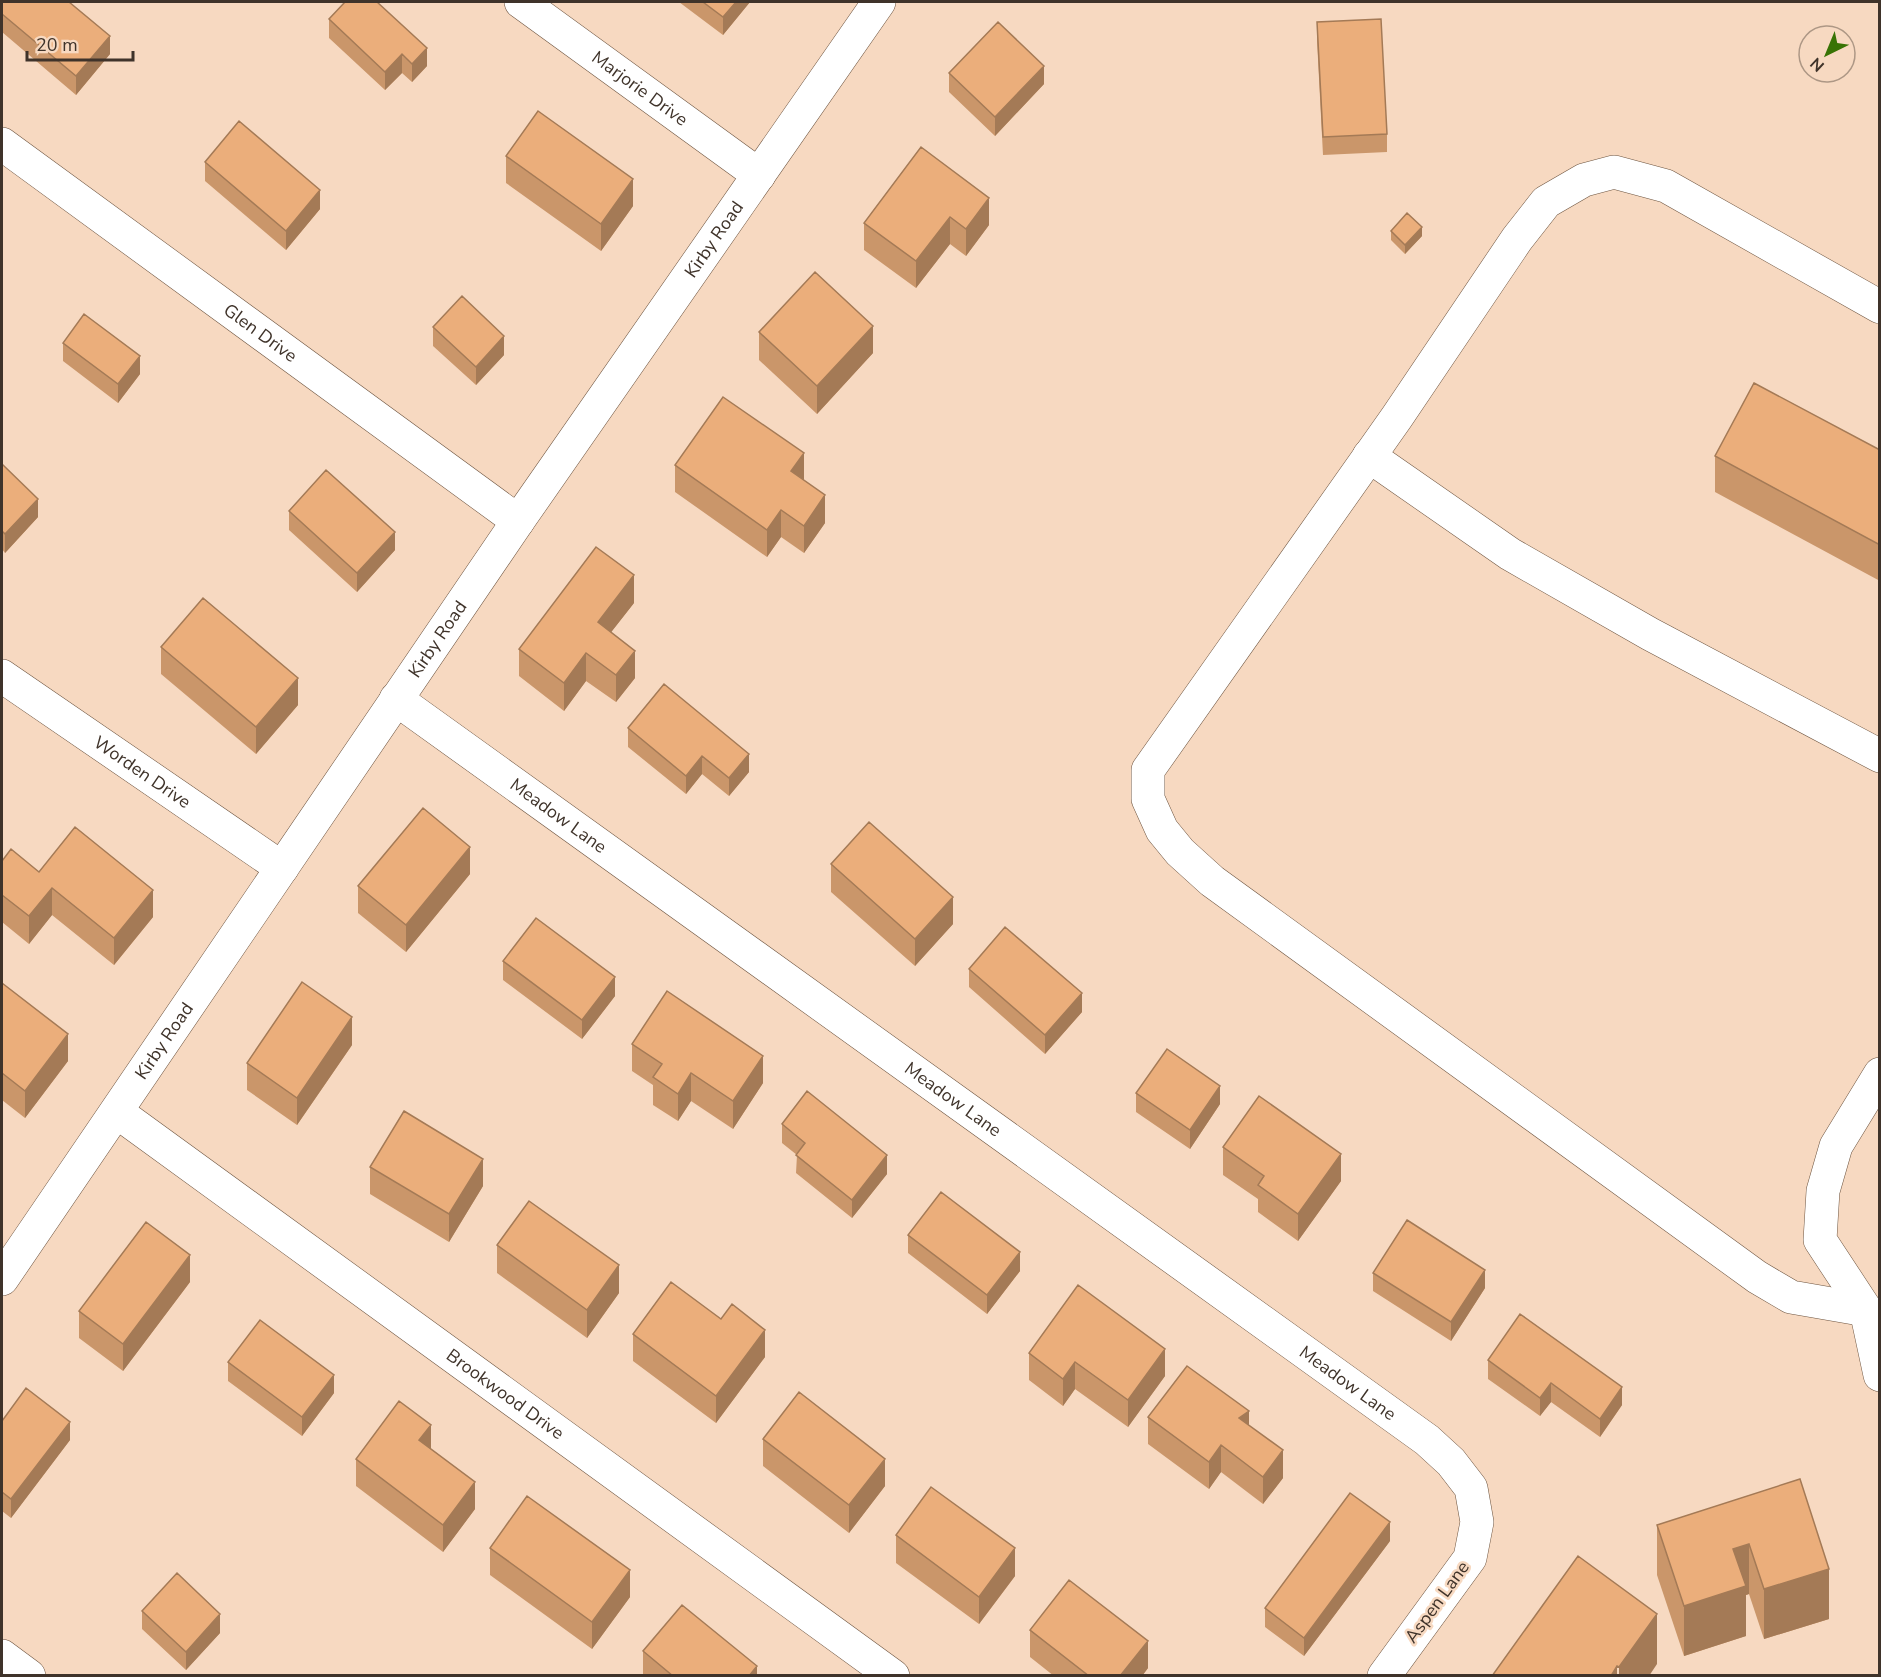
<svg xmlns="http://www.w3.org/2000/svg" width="1881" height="1677" font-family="'Nunito Sans',sans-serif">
<rect width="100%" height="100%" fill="#f7d9c1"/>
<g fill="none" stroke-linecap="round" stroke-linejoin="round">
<defs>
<g id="minor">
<path id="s1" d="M521 2 759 175"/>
<path id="s2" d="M2 144 518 521"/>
<path d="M1369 456 1510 554 1650 634 1880 756"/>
<path id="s3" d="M2 676 282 868"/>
<path id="s4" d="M396 699 1427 1440 1451 1462 1471 1488 1477 1522 1470 1558 1384 1676"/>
<path d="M1880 1074 1836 1146 1823 1191 1820 1240 1866 1310 1880 1375"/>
<path id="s5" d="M117 1112 893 1676"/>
<path id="s6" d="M2 1279 518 521 879 2"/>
<path d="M1866 1310 1791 1297 1757 1277 1212 881 1180 852 1162 830 1148 799V770L1397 417 1517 239 1546 202 1584 180 1614 172 1666 186 1880 307"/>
<path d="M2 1656 29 1676"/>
</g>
</defs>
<use href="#minor" stroke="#6e5540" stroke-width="34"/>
<use href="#minor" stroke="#fff" stroke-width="33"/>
</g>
<path fill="#ca966a" d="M2 2 110 54 76 95 2 32Z
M679 2H750L723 35Z
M329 19 427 66 412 82 402 73 385 90 329 38Z
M1317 22 1387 134V152L1323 155 1317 40Z
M949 73 1044 84 995 136 949 92Z
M921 147 989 225 966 256 950 244 916 288 864 250V223Z
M506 156 633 206 601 251 506 183Z
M205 162 320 209 286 250 205 181Z
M1391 231 1422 236 1405 254 1391 240Z
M433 327 504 355 476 385 433 346Z
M759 332 873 353 817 414 759 360Z
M63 343 140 374 118 403 63 361Z
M1880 450V581L1715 492V456Z
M2 464 38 517 5 553 2 549Z
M675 465 804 480 825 523 804 553 781 537 767 557 675 492Z
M289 511 395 550 357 592 289 530Z
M634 603 611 632 635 678 616 702 586 681 564 711 519 676V649Z
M161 647 298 705 256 754 161 674Z
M628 728 749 772 729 796 702 774 686 794 628 747Z
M2 861 153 917 114 965 52 915 29 944 2 922Z
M831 864 953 924 915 966 831 892Z
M470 874 406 952 358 913V886Z
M503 961 615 996 582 1039 503 980Z
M969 969 1082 1012 1045 1054 969 987Z
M2 983 68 1061 25 1118 2 1100Z
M632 1044 763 1083 733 1129 691 1101 678 1121 653 1105V1085L632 1071Z
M352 1045 297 1125 247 1090V1063Z
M1136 1093 1220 1104 1190 1149 1136 1112Z
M782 1124 887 1174 852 1218 796 1173 797 1155 782 1143Z
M1223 1147 1341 1181 1298 1241 1258 1212V1199L1223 1175Z
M370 1167 483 1186 449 1242 370 1194Z
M908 1235 1020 1271 987 1314 908 1253Z
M497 1245 619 1293 587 1338 497 1273Z
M1373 1273 1485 1288 1451 1341 1373 1291Z
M190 1282 123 1371 79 1338V1311Z
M633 1334 765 1357 716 1423 633 1361Z
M1029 1353 1165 1376 1128 1427 1075 1389 1063 1406 1029 1380Z
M1488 1360 1622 1405 1600 1437 1551 1402 1540 1416 1488 1379Z
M228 1362 334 1393 302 1436 228 1381Z
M1148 1417 1249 1425 1283 1478 1263 1504 1221 1472 1209 1489 1148 1444Z
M2 1421 70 1440 11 1518 2 1511Z
M763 1439 885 1486 849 1533 763 1466Z
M431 1449 475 1509 443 1552 356 1486V1459Z
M1800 1479 1829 1619 1764 1639 1749 1594 1746 1595V1636L1684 1656 1657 1575V1525Z
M896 1535 1015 1576 979 1624 896 1563Z
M1390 1541 1304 1656 1265 1627V1608Z
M490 1548 630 1597 592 1649 490 1575Z
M142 1611 220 1633 186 1670 142 1629Z
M1030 1630 1148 1668 1142 1676H1054L1030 1657Z
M643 1651 757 1676H643Z"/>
<path fill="#a47a56" d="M736 2H750L723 35V17Z
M110 36V54L76 95V76Z
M427 48V66L412 82V64Z
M402 54V73L385 90V72Z
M1044 66V84L995 136V117Z
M633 179V206L601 251V224Z
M320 190V209L286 250V231Z
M989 198V225L966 256V229Z
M950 217V244L916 288V261Z
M1422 227V236L1405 254V245Z
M873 326V353L817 414V386Z
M504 336V355L476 385V367Z
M140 356V374L118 403V384Z
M804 453V480L791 471Z
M825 495V523L804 553V526Z
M38 499V517L5 553V534Z
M781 510V537L767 557V530Z
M395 532V550L357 592V573Z
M634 575V603L598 649V622Z
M635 651V678L616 702V675Z
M586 653V681L564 711V683Z
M298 678V705L256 754V727Z
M749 754V772L729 796V778Z
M702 756V774L686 794V776Z
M470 847V874L406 952V925Z
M52 888V915L29 944V916Z
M153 890V917L114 965V938Z
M953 897V924L915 966V939Z
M615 977V996L582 1039V1020Z
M1082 993V1012L1045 1054V1035Z
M352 1017V1045L297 1125V1098Z
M68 1034V1061L25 1118V1091Z
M763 1056V1083L733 1129V1101Z
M691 1073V1101L678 1121V1094Z
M1220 1086V1104L1190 1149V1130Z
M1341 1154V1181L1298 1241V1214Z
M887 1155V1174L852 1218V1200Z
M483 1159V1186L449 1242V1214Z
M1020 1252V1271L987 1314V1295Z
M190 1255V1282L123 1371V1344Z
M619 1265V1293L587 1338V1310Z
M1485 1270V1288L1451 1341V1322Z
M765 1330V1357L716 1423V1396Z
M1165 1349V1376L1128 1427V1400Z
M1075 1362V1389L1063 1406V1379Z
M334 1375V1393L302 1436V1417Z
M1551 1383V1402L1540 1416V1398Z
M1622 1387V1405L1600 1437V1419Z
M1249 1411V1439L1239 1418Z
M70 1422V1440L11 1518V1499Z
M431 1425V1452L419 1440Z
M1221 1445V1472L1209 1489V1462Z
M1283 1450V1478L1263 1504V1477Z
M885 1459V1486L849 1533V1505Z
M475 1482V1509L443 1552V1525Z
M1390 1522V1541L1304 1656V1638Z
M1749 1544V1594L1746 1595V1636L1684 1656V1606L1733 1549Z
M1015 1548V1576L979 1624V1597Z
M1829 1569V1619L1764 1639V1589Z
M630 1570V1597L592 1649V1622Z
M220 1614V1633L186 1670V1652Z
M1657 1614V1664L1649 1676H1619V1667Z
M1148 1641V1668L1142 1676H1120Z
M757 1666V1676H749Z
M1617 1666V1676H1611Z"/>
<path fill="#ebae7b" stroke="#a47a56" stroke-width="1.5" d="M2 2H69L110 36 76 76 2 14Z
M345 2H377L427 48 412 64 402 54 385 72 329 19Z
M703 2H736L723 17Z
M1381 19 1387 134 1323 137 1317 22Z
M998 22 1044 66 995 117 949 73Z
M538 111 633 179 601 224 506 156Z
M239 121 320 190 286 231 205 162Z
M921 147 989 198 966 229 950 217 916 261 864 223Z
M1407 213 1422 227 1405 245 1391 231Z
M815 272 873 326 817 386 759 332Z
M462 296 504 336 476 367 433 327Z
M84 314 140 356 118 384 63 343Z
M1754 383 1880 450V545L1715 456Z
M723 397 804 453 791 471 825 495 804 526 781 510 767 530 675 465Z
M2 464 38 499 5 534 2 531Z
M326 470 395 532 357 573 289 511Z
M596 547 634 575 598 622 635 651 616 675 586 653 564 683 519 649Z
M203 598 298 678 256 727 161 647Z
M664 684 749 754 729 778 702 756 686 776 628 728Z
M423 808 470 847 406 925 358 886Z
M869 822 953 897 915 939 831 864Z
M75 827 153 890 114 938 52 888 29 916 2 895V861L11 849 39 872Z
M536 918 615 977 582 1020 503 961Z
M1005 927 1082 993 1045 1035 969 969Z
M302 982 352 1017 297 1098 247 1063Z
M2 983 68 1034 25 1091 2 1073Z
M667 991 763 1056 733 1101 691 1073 678 1094 653 1077 662 1064 632 1044Z
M1167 1049 1220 1086 1190 1130 1136 1093Z
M807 1091 887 1155 852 1200 796 1155 805 1143 782 1124Z
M1259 1096 1341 1154 1298 1214 1258 1185 1264 1176 1223 1147Z
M404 1111 483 1159 449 1214 370 1167Z
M941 1192 1020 1252 987 1295 908 1235Z
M529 1201 619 1265 587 1310 497 1245Z
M1407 1220 1485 1270 1451 1322 1373 1273Z
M146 1222 190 1255 123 1344 79 1311Z
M671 1282 721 1319 732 1304 765 1330 716 1396 633 1334Z
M1078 1285 1165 1349 1128 1400 1075 1362 1063 1379 1029 1353Z
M1520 1314 1622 1387 1600 1419 1551 1383 1540 1398 1488 1360Z
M260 1320 334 1375 302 1417 228 1362Z
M1187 1366 1249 1411 1239 1418 1283 1450 1263 1477 1221 1445 1209 1462 1148 1417Z
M26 1388 70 1422 11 1499 2 1492V1421Z
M799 1392 885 1459 849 1505 763 1439Z
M399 1401 431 1425 419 1440 475 1482 443 1525 356 1459Z
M1800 1479 1829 1569 1764 1589 1749 1544 1733 1549 1746 1586 1684 1606 1657 1525Z
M931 1487 1015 1548 979 1597 896 1535Z
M1350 1493 1390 1522 1304 1638 1265 1608Z
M527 1496 630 1570 592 1622 490 1548Z
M1578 1556 1657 1614 1619 1667 1617 1666 1611 1676H1492Z
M177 1573 220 1614 186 1652 142 1611Z
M1069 1580 1148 1641 1120 1676H1089L1030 1630Z
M682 1605 757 1666 749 1676H673L643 1651Z"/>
<g text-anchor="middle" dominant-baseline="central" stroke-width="5" stroke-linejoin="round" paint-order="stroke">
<g font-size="18" fill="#3f332a" stroke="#f7d9c1">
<text stroke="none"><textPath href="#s1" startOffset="147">Marjorie Drive</textPath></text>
<text stroke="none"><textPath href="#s6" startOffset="1260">Kirby Road</textPath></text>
<text stroke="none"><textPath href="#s2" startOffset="320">Glen Drive</textPath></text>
<text stroke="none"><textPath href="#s6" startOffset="774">Kirby Road</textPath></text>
<text stroke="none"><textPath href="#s3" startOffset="170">Worden Drive</textPath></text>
<text stroke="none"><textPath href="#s4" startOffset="200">Meadow Lane</textPath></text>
<text stroke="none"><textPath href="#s6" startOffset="288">Kirby Road</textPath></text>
<text stroke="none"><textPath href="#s4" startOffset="686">Meadow Lane</textPath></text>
<text stroke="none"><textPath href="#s4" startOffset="1172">Meadow Lane</textPath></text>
<text stroke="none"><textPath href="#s5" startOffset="480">Brookwood Drive</textPath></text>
<text transform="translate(1437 1602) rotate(-54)">Aspen Lane</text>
</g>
</g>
<rect width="1881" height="1677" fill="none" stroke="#3f332a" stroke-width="6"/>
<g transform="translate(1827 54) rotate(223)"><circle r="28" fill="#f7d9c1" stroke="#ad9785" stroke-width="1.5"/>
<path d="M0-4.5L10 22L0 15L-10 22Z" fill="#387305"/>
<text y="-9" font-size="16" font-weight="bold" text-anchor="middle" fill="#3f332a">N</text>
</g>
<path d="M27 51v9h106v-9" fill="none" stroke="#3f332a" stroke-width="3"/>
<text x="36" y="51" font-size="18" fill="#3f332a" stroke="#f7d9c1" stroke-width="4.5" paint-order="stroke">20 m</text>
</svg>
